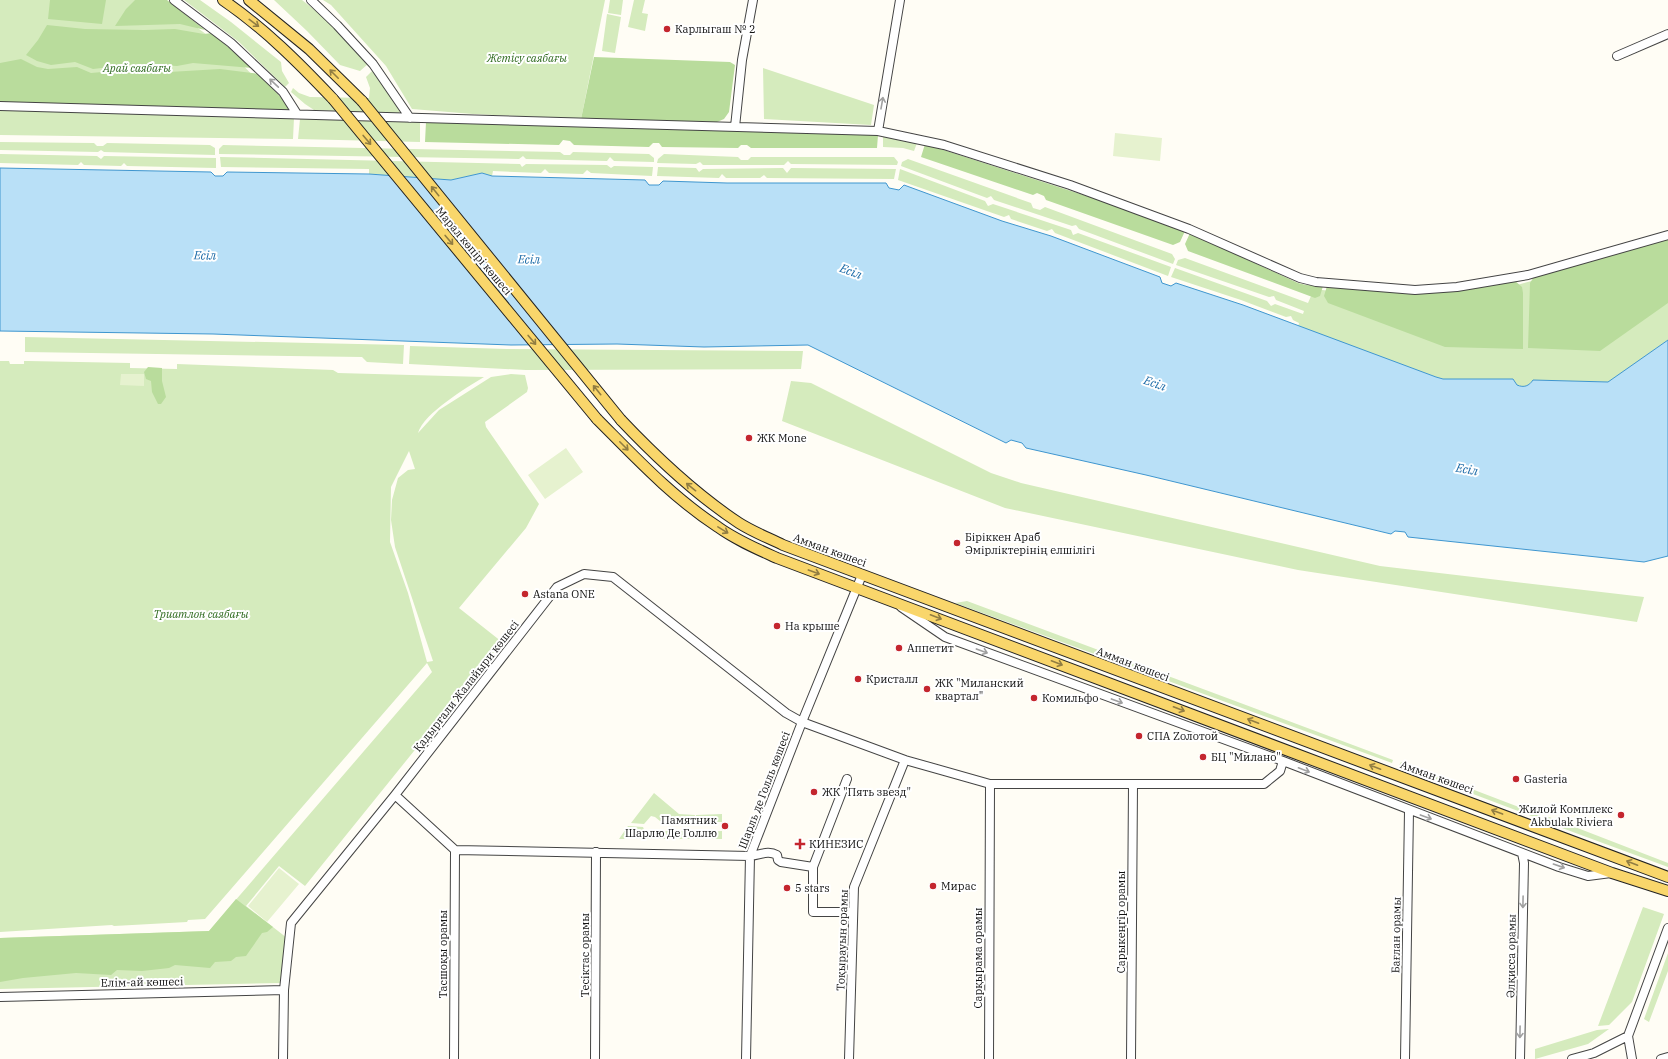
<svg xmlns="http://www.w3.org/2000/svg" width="1668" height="1059" font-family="'IBM Plex Serif',serif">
<rect width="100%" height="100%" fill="#fffdf5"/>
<path fill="#d5ebbd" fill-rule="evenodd" d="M0 0H160L230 52 294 118 293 139 0 135Z
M184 0H200L231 22 281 62 282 71 289 83 285 87 239 42Z
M274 0H302L325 18 368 64 360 71 340 65 307 31Z
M323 0H605L581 119 473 114 412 109 386 66 331 5Z
M610 0H623L621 15 608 13Z
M634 0H645L642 13 648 14 645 31 628 27Z
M607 14 621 17 615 53 602 51Z
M763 68 874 105 871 125 764 119Z
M372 71 400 109 399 114 314 110 305 104 291 92 293 88 299 93 310 97 369 98 370 88 366 77Z
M300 119 420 122V142L298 139Z
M883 136 917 143 914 151 903 148 883 147Z
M0 142 94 143 97 146H103L107 143 210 145 215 148V155L104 152 101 150 98 152 0 150Z
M223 145 560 152 564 155H570L573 152 649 154 654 158V162L614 161 610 157 607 161 526 159 523 156 519 159 219 154V149Z
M0 154 97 156 101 159 104 156 216 158V168L127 166 124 163 121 166 84 165 81 162 78 165 0 163Z
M664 154 738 157 741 160H748L751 157H894L898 162 897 165 791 164 788 161 784 165H703L700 162 696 164 657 163 658 159Z
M220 157 520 164 522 167 526 164 607 165 611 168 614 166 653 167 652 176 591 173 587 170 583 174 549 173 545 169 541 173 493 171 492 176 482 173 451 180 369 174V169L221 167Z
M908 159 1031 203 1033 208 1040 210 1045 207 1172 254 1175 259 1173 264 1079 229 1076 225 1072 226 994 200 991 196 987 198 901 166 902 162Z
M658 167 696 168 699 172 703 169 783 168 787 173 791 168 896 169 894 179 767 178 764 175 760 178H726L722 174 719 178 657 176Z
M900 169 985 201 988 206 993 204 1071 230 1073 235 1078 233 1171 267 1168 276 1055 233 1052 229 1047 231 1011 219 1009 215 1004 217 898 180Z
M1668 244V340L1609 382 1533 380C1529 386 1524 388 1517 385L1513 379H1443L1436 377 1298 327 1299 323 1293 320 1291 316 1286 317 1241 300 1171 277 1175 268 1267 301 1271 306 1275 304 1303 314 1304 311 1276 300 1274 296 1269 297 1176 265 1178 260 1185 258 1308 303 1314 289 1373 296 1502 289Z
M25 337 404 345 403 364 367 362 362 357 25 352Z
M410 346 507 349 803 351 801 369 526 370 409 364Z
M0 361H9L10 364H24V361H28L130 363V368L177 369V364L333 370 338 373 484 377C466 388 424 413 418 433L439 410 491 377 511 374 525 375 528 388 527 392 485 422 486 427 539 504 526 528 459 608 502 642 305 886 279 866 246 906 287 938 282 983 0 989V938L209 931 432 672 427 663 205 919 188 920 187 922 114 926 112 925 0 932ZM409 451 415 469 408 470 398 478 392 500 391 520 395 547 433 661 427 662 408 593 390 542 391 487Z
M791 381 811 383 991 473 1021 483 1380 566 1644 597 1637 622 1298 570 1005 508 782 421Z
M967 601 1393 760 1392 763 955 603Z
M1401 762 1540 815 1534 817 1399 766Z
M654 793 679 814 695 815 694 821H660L655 817 651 816 644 824 631 823Z
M722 814V822H696V815Z
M1549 817 1668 863V867L1543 821Z
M628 826 643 827 645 832 649 834V839H619Z
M659 831H694V839H651V834H655Z
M722 831V839H696V832Z
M1643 907 1664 914 1632 1002 1609 1025 1598 1026Z
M1668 953V971L1649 1022 1644 1019Z
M1609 1029 1588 1044 1535 1059V1049L1597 1030Z"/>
<path fill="#b9dc9c" d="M50 0H106L102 24 48 19Z
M135 0H167L205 30 180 24 115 26 126 9Z
M47 25 85 29 144 30 175 29 204 34 212 33 252 68 193 63 177 66 137 64 93 69 75 62 51 65 37 61 26 55 38 40Z
M594 57 730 62 735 65 729 112 724 119 717 122 581 119Z
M21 59 37 67 48 69 77 67 91 73 136 69 169 72 220 69 259 74 288 105V110L0 102V63Z
M426 122 878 135 877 148H751L747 145H741L738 148 662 147 659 143H653L649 147 574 145 570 141 563 140 559 145 425 142Z
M925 144 1133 211 1185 231 1180 242 1173 245 1046 200 1044 196 1037 193 1033 195 921 157Z
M1190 233 1298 283 1306 285 1323 286 1320 296 1315 298 1188 251 1185 244Z
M1668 239V303L1600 351 1528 348 1530 283 1535 275Z
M1514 280 1522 287 1523 293V349L1445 347 1328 303 1324 296 1327 286 1425 293Z
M148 367 162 368V381L166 397 161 404H158L152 392 151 381 146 379 144 372Z
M236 899 273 927 267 932 262 933 246 956 236 957 231 961 215 962 210 968 175 965 169 968 142 971 117 970 111 975 76 973 23 978 0 982V938L209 931Z"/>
<path fill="#e6f2cf" d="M1115 133 1162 138 1160 161 1113 156Z
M121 374H144V386L120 385Z
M566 448 583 472 545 499 528 475Z
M279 868 299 884 267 922 248 906Z"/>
<path fill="#b9e0f7" stroke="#3f96cf" d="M0 168 211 172 215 176H223L227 172 369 174 451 180 482 173 492 176 645 180 649 185H659L663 181 727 183H886L889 188 899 190 904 185 1002 221 1051 236 1160 277 1162 283 1171 286 1176 283 1243 305 1436 377 1443 379H1513L1517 385C1524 388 1529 386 1533 380L1608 382 1668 340V556L1644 562 1408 537 1405 532 1395 531 1391 534 1146 475 1026 448 1022 443 1011 440 1006 443 808 345 704 347 617 344 511 345 213 334 0 331Z"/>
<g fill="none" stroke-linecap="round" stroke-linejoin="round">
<defs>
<path id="minor" d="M174 0 231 43 283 92 297 114
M311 0 337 25 373 64 410 118
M1617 56 1668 34
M0 106 878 131 944 145 1070 185 1189 229 1300 278 1316 282 1415 290 1457 287 1528 275 1668 235
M735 127 742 60 753 0
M878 131 900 0
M901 607 945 637 1283 761 1559 867 1588 876 1611 873
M847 779 813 867V912H853
M395 795 455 850 750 856C760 855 768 850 777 855L778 860 781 862 813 867
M0 997 284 990
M283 1059 284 990 291 923 395 795 557 587 584 574 613 577 786 713 802 722 905 760 990 784H1264L1280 771 1283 761
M454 1059 455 850
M595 1059 596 852
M746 1059 750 856 802 722 862 575
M849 1059 854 887 905 760
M989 1059 990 784
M1131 1059 1133 785
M1405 1059 1409 811
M1520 1059 1524 863 1522 853
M1572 1059 1594 1053 1628 1036
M1632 1059 1628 1036 1668 928
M1661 1059 1668 1057"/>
<path id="major" d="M223 0C264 28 299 63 333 99
M249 0 309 49 362 101
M597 419C635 457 672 497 718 527 736 540 757 549 777 558L1612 873 1668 891
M621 420C657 458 695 494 739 523 753 532 769 538 783 545L1668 877"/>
</defs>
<use href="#minor" stroke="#444" stroke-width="10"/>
<use href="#major" stroke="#222" stroke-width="12"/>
<use href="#minor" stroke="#fff" stroke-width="8"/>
<use href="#major" stroke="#f9d66b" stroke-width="10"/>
<defs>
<path id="major-bridge" d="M333 99 597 419
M362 101 621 420"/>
</defs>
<use href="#major-bridge" stroke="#222" stroke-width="12" stroke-linecap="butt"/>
<use href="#major-bridge" stroke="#f9d66b" stroke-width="10"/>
</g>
<defs><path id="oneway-shaft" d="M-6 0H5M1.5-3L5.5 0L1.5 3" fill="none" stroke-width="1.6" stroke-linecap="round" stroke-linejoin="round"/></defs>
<g stroke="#917d42">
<use href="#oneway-shaft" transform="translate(254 23) rotate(37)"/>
<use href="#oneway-shaft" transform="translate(334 74) rotate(-135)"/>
<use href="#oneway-shaft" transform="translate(367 140) rotate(50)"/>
<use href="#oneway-shaft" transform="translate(435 191) rotate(-129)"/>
<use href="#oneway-shaft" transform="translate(449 240) rotate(50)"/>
<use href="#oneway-shaft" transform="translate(532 340) rotate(50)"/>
<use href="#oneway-shaft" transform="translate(597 390) rotate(-129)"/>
<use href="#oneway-shaft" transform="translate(624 446) rotate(45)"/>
<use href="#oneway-shaft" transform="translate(691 487) rotate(-141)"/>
<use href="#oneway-shaft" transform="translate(723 530) rotate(31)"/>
<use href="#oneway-shaft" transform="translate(814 572) rotate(20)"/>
<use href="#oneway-shaft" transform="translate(936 617) rotate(21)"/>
<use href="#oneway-shaft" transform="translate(1057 663) rotate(21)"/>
<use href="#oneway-shaft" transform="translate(1179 709) rotate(21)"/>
<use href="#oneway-shaft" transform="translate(1253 721) rotate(-159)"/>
<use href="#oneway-shaft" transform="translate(1375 767) rotate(-159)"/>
<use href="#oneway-shaft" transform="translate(1497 812) rotate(-160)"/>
<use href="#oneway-shaft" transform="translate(1632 863) rotate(-159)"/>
</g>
<g stroke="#a0a0a0">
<use href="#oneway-shaft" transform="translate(274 83) rotate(-137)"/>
<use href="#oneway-shaft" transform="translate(882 103) rotate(-80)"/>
<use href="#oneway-shaft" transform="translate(982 651) rotate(20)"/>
<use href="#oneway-shaft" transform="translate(1117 701) rotate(20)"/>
<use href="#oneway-shaft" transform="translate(1304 770) rotate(21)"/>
<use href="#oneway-shaft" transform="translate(1426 817) rotate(20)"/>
<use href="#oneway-shaft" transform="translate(1559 866) rotate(19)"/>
<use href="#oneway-shaft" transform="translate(1523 902) rotate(91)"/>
<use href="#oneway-shaft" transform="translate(1520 1032) rotate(91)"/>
</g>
<g fill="#c4262e" stroke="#fff" stroke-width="1.5">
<circle cx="667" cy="29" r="4"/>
<circle cx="749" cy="438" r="4"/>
<circle cx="957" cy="543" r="4"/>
<circle cx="525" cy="594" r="4"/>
<circle cx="777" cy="626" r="4"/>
<circle cx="899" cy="648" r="4"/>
<circle cx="858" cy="679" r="4"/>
<circle cx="927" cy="689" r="4"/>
<circle cx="1034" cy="698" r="4"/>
<circle cx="1139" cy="736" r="4"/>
<circle cx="1203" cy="757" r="4"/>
<circle cx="1516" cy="779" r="4"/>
<circle cx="814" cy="792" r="4"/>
<circle cx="1621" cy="815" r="4"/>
<circle cx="725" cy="826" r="4"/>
<path d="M798 838h4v4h4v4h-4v4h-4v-4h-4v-4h4z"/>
<circle cx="933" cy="886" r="4"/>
<circle cx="787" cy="888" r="4"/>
</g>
<g text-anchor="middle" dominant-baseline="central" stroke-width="4" stroke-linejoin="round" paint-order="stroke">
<g font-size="11" fill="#111" stroke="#fff" text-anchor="start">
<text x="675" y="29">Карлыгаш № 2</text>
<text x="757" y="438">ЖК Mone</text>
<text x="965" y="537">Біріккен Араб<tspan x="965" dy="13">Әмірліктерінің елшілігі</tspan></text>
<text x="533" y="594">Astana ONE</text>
<text x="785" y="626">На крыше</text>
<text x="907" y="648">Аппетит</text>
<text x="866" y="679">Кристалл</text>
<text x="935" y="683">ЖК "Миланский<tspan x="935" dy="13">квартал"</tspan></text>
<text x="1042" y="698">Комильфо</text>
<text x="1147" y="736">СПА Zолотой</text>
<text x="1211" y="757">БЦ "Милано"</text>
<text x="1524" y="779">Gasteria</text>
<text x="822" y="792">ЖК "Пять звезд"</text>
<text x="1613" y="809" text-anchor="end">Жилой Комплекс<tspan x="1613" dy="13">Akbulak Riviera</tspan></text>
<text x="717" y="820" text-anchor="end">Памятник<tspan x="717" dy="13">Шарлю Де Голлю</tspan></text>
<text x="809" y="844">КИНЕЗИС</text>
<text x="941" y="886">Мирас</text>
<text x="795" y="888">5 stars</text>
</g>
<g font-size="11" font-style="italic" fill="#2f6b1f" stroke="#fff">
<text x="527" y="58">Жетісу саябағы</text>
<text x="137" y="68">Арай саябағы</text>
<text x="201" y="614">Триатлон саябағы</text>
</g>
<g font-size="11" fill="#111" stroke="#fff">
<text transform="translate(474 251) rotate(50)">Марал көпірі көшесі</text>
<text transform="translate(830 550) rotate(20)">Амман көшесі</text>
<text transform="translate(1133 664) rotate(21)">Амман көшесі</text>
<text transform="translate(466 686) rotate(-52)">Қадырғали Жалайыри көшесі</text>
<text transform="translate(1437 777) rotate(20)">Амман көшесі</text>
<text transform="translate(764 790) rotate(-69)">Шарль де Голль көшесі</text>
<text transform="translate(1121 922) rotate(-90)">Сарыкеңгір орамы</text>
<text transform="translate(1396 935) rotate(-89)">Бағлан орамы</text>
<text transform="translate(842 940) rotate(-88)">Тоқырауын орамы</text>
<text transform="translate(443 954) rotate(-90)">Тасшоқы орамы</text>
<text transform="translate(585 955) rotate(-90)">Тесіктас орамы</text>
<text transform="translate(1511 956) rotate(-89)">Әлқисса орамы</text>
<text transform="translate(978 958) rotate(-90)">Сарқырама орамы</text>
<text transform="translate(142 982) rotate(-1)">Елім-ай көшесі</text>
</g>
<g font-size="12" font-style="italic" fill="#1768a6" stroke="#fff">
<text transform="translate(205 255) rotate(1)">Есіл</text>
<text transform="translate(529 259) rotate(1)">Есіл</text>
<text transform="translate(851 271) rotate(21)">Есіл</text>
<text transform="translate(1155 383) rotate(19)">Есіл</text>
<text transform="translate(1467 469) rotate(10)">Есіл</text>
</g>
</g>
</svg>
